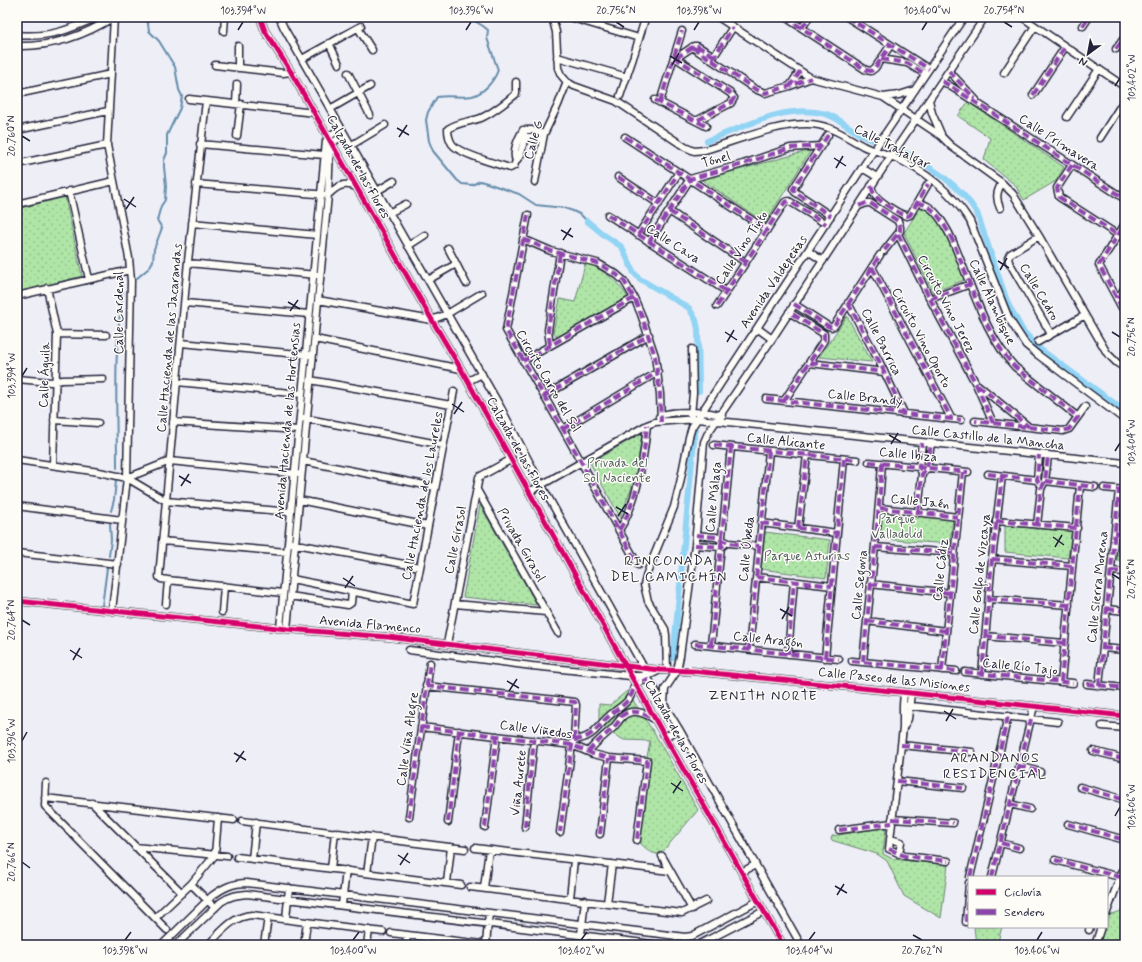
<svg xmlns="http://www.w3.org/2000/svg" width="1142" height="962" font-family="Mynerve,sans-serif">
<defs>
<pattern id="grass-dots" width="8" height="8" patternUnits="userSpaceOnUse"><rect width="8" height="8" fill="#afe5a7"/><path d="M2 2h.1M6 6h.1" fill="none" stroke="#96c491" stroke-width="1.8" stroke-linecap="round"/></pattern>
</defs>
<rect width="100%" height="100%" fill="#eeeef7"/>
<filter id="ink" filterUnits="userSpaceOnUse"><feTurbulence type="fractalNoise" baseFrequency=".025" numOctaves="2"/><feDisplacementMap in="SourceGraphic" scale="8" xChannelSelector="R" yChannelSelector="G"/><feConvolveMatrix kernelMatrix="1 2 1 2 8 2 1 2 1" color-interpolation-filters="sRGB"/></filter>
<g filter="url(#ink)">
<path fill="url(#grass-dots)" stroke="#688471" d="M968 102 1064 167 1056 181 1024 200 1015 185 984 160 990 138 958 116Z
M811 150 765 223 702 180Z
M65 197 82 276 17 293V209Z
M921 206C945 215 957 258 964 280L933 292 904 233Z
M586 261C606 273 616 279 629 299L559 339 553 332 560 299 575 302Z
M847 316 872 362 819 357Z
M642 433 636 477 620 517 590 463Z
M480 505 537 605 463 597Z
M883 511 953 518 950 544 880 539Z
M1005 526 1072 531 1068 558 1005 552Z
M765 532 830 540 826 578 761 569Z
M1120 537H1125V561L1117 560Z
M627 691 656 736 698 810 660 855 650 852 640 843 651 758 647 757 650 741 624 740 613 734 599 722V704L610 705Z
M886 827 883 854 893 859 948 865 941 918 904 896 887 861 877 854 831 840 832 836Z
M1121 911 1125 912V945H1098L1105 927H1107V923L1110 915Z
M974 927H1002L997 945H979L976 944Z"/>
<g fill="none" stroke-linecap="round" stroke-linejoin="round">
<path stroke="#658daa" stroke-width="2" d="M468 17 483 26 488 30 487 38 498 70C494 81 484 93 472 96 463 98 449 95 437 97L428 112 426 120 429 141 433 151 457 180 462 184 472 185 480 181 487 183 519 194 536 205 564 208 573 211 581 215 587 221
M136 279 149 268 153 261 154 249 162 228 157 220 161 206 165 200 166 186 164 167V160L167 153V135L180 108 182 96 179 90 175 67 159 41 149 31 147 17
M117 468C117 409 113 350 123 292
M111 511 114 500 116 481
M109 556 111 540 110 524
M102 606 107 568"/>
<path stroke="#92d4f4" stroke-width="6" d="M707 141C744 127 786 103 826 114 843 119 855 135 872 140
M902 151C930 167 960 184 977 213L1008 304 1023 331 1041 350 1125 411
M587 221 604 235 622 247 634 273 640 279 689 308 696 320 698 329 699 391
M673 658 695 430"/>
<defs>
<path id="minor" d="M260 17 265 31 291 72 432 320 461 369 665 737 783 945
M279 17 284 28 501 408 542 486 644 668 649 680 679 729 801 945
M552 17 556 32 558 68 561 75 567 82 574 86 616 101 685 147 694 151 705 150C735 141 776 124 807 124 830 124 844 136 863 146 872 151 882 152 891 156 924 170 951 191 970 221L1009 319 1026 345 1038 355 1125 420
M569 17 639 38
M718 17 811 78 883 97 941 136 951 146 1002 183 1013 194 1039 236 1107 353 1117 363 1125 368
M785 17 866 70 871 71 875 68 890 46
M847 17 929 69
M1022 17 1125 87
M1083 26 1089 17
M358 28 372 50
M802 28 809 17
M224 31 225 17
M17 35C49 38 69 30 97 17
M329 43 339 64
M17 46C53 47 84 36 114 17
M692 47 755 89 765 93 790 86
M1116 49 1125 37
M634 55 645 19
M557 57 627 77
M674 57 730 93 734 98 731 103 696 121
M676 58 694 46H697L714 56
M302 59 361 26
M712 59 733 27
M881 59 907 63 925 74
M215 65 283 73 291 72
M238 68V46
M800 71 790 86 811 78
M949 71 976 100
M348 73 370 115
M1004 73 1035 26
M942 81 980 105 1125 199
M17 94 111 74
M1033 95 1065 47
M620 96 633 58
M883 97 899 95 915 90
M189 99 315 113
M655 100 706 126
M929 100 932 113 941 134
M206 101 188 261 159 577 161 579 168 580 283 593
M660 102 682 31
M236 104 237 84
M330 109 370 86
M1067 117 1099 69
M17 130 108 111
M523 130 525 137 520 156 516 161C512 151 518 139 523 130Z
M523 130H532L544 134
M828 135 793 189 795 192 831 216
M237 136 241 104
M525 137H533L542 140
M625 137 767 230
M1100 138 1125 99
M200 144 324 155
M350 146 385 125
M516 161 514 166 510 168C497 164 459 154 452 144 449 139 448 135 448 129 458 122 470 122 481 118 493 113 506 102 516 94V82
M17 164 107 145
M1072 165 1057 188 1059 197 1118 235
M862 168 877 177
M618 177 659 204
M535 182 544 134 558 105 567 82
M196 184 328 195C337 186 344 182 356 187
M871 186C872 189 873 193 875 195 879 201 896 212 904 215 907 217 907 216 910 215L928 184
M69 191 89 279
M377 191 394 181
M917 203C930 203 940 217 946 228 953 239 957 252 962 264 976 299 989 339 1015 367L1078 417
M17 204 114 181
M859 206 866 203H870L898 221 900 227V231L884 251
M1000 208C996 199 996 192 1002 183
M669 211 745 262
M389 213 406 204
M528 215 506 330 563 429 638 565
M608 215 726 291
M192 223 317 235
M898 234 930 299 976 384 993 423
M638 235 679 172
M1039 236 1010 254 1008 258 1009 262 1051 334
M523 239 551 251 597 263 616 274 624 281 634 298 641 314 655 356 660 394 661 422
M649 242 690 179 743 164 790 148 821 146
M408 246 425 235
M448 248 466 283
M808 251 823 261
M188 263 317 275
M872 267 951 418
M428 280 456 264
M47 288 57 334 53 465
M17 296 130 270
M930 299 970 284
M1118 299 1125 287
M318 300 432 320 447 314 482 293
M185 303 309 314
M848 303 879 361 904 413
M794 304 828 326 831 327 834 326 880 255
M717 306 785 202 789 201 826 224
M1122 308 1099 265 1125 224
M757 328 772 339
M57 334 106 335
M315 339 461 369
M1038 342 1085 315
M181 343 309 355
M550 345 548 330 560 253
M523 361 634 298
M810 363 884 372
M17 379 51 382 62 380 103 379
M310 380 451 405
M468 381 482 374
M177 382 302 394
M978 385 1029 427
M544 396 649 335
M766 399 961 420
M784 401 824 340V334L789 312
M691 415 693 393 692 349
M659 417C667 410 712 411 722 416
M303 418 443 445
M54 420 98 423
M975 421 1063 431 1069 429 1085 407
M173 422 298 430
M563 429 658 372
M714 445 857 460
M1039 455 1037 480 1039 483
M17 460 99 472 127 478 166 501 291 512
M303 461 435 487
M869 462 968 472
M921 471 919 467 922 443
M988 474 1037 480
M127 478 170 461 297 474
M1045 481 1095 487
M1104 488 1125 490
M477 490 558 633
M529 492 647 425 655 422 698 419 1125 463
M299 500 428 526
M17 506 122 520
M880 508 958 517
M918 513 922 474 927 468 931 444
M996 521 1077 528
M761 523 837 533
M1037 525 1041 489 1045 481 1048 456
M798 528 807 455
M619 530C637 504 644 456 647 425
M1115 533 1125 535
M696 535 716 537 729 543 759 546
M162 541 287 552
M291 543 420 567
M695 545 721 547 724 545
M875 547 954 553
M17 553 118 564
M992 559 1072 566
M1111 571 1125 572
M756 577 832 586
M292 579 413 604 454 391
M870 584 950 593
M290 596 348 605 351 603 352 592
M989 599 1069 605
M17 601 287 629 388 637 660 670 692 671 911 693 1125 716
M166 604 168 580
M455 604 546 612
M1107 609 1125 611
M112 611 127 478 131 281 129 258 107 145 114 17
M222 612 224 586
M867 621 946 631
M280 628 326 141 328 137 340 129
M287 629 328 195 330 148 332 143 344 135
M985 636 1064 643
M447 644 479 477 512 459
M695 644 839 659
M711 645 731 447
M1103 648 1125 650
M749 649 769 451
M409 650 532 666 631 676H648L660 670
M788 654 794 581
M825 658 844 459
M852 661 956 671
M863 662C869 596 878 530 882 463
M667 670 666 635 665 629 648 601 644 585 647 573 674 507 680 483 689 437 692 427 862 168 964 17
M942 670 963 472
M965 672 1073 683
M982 674 992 559 1002 476
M1061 682 1080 486
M1087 684 1125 688
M426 686 575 702 576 705 574 740 572 745 560 832
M1099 686 1119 490
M904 692 903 705V728L908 719 911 693
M664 703 665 689 677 671 680 656 695 545 704 442 708 433 772 339 891 156 985 17
M903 705 1058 722
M1102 726 1125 728
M421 727 572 745 593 754 609 758 647 761 637 840
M903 728 889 849 905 856 948 861
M665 737 679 729
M574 740C596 738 598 723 614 712 619 708 624 705 628 700 632 695 634 689 635 682L649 680
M901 745 972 752
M1093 751 1125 759
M588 752C595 743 604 736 613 728 616 725 619 720 623 716 632 708 645 713 654 719
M1019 766 1040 772
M897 781 963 788
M46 783 45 806 167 930
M1080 787 1125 800
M45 798 234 820
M92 803 182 893
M1010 804 1030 809
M409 817 430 663
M892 819 953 823
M242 821 465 849
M448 822 459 731
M1068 824 1125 840
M485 827 497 736
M525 827 534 740
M839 830 892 823
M600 834 609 758
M890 839 901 842 899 854
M1001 843 1019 848
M135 847 227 856
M475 848 670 871
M662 856 692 909
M237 857 461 885
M252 859 256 822
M1055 860 1120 877
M331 869 335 832
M742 872 755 865
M367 873 372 837
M970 877 1008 716
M992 877 1034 706
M447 883 451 847
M191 884 215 908
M470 887 682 913 706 901
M484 888 489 850
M570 898 574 860
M607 903 612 864
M342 905 346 870
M1107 912 1125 864
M155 918 191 884 215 855 218 818
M286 919 289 888
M966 922 969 883
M1089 930 1090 927
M391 933 490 945
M581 935 585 900
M486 944 489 913
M162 945 212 896C223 888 232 883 247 883L685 937 692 936 758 901
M176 945 221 902C230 896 236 895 247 894L660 945
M208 945C221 932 233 916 252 915L383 932
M264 945 268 917
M304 945 307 922
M367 945 369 930
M406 945 407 935
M698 945 764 911
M1095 945 1101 927"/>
</defs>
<use href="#minor" stroke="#22223b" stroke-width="9"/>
<use href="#minor" stroke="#fdfcf7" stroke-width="6"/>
<path stroke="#8e44ad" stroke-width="4" stroke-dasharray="8 4" stroke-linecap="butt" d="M785 17 866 70 871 71 875 68 890 46
M847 17 929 69
M1083 26 1089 17
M802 28 809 17
M692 47 755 89 765 93 790 86
M1116 49 1125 37
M674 57 730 93 734 98 731 103 696 121
M676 58 694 46H697L714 56
M881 59 907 63 925 74
M712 60 733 27
M800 71 790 86 811 78
M949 71 975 99
M942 81 980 105 1125 199
M1033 95 1065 47
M655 100 706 126
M660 102 682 31
M828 135 793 189 795 192 831 216
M625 137 767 230
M1072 165 1057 188 1059 197 1118 235
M618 177 659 204
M871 186C872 189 873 193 875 195 879 201 896 212 904 215 907 217 907 216 910 215L928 184
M917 203C930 203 940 217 946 228 953 239 957 252 962 264 976 299 989 339 1015 367L1078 417 1069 429 1063 431 975 421
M859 206 866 203H870L898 221 900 227V231L884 251
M669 211 745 262
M528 215 506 330 563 429 638 565
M608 215 726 291
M898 234 930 299 976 384 993 423
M638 235 679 172
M523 239 551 251 597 263 616 274 624 281 634 298 641 314 655 356 660 394 661 422
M649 242 690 179 743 164 790 148 821 146
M872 267 951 418
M930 299 970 284
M1118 299 1125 287
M848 303 879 361 904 413
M794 304 828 326 831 327 834 326 880 255
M717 306 785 202 789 201 826 224
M1122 308 1099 265 1125 224
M550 345 548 330 560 253
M523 361 634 298
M810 363 884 372
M978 385 1029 427
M544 396 649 335
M766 399 961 420
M784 401 824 340V334L789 312
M563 429 658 372
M714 445 857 460
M869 462 968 472
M921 470 919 467 922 443
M988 474 1037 480
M1045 481 1095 487
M1039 483 1037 480 1039 455
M1104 488 1125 490
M880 508 958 517
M918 513 922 474 927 468 931 444
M996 521 1077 528
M761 523 837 533
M1037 525 1041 489 1045 481 1048 456
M798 528 807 455
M619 530C637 504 644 456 647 425
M1115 533 1125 535
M696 535 716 537 729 543 759 546
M695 545 721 547 724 545
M875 547 954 553
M992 559 1072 566
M1111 571 1125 572
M756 577 832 586
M870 584 950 593
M989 599 1069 605
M1107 609 1125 611
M867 621 946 631
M985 636 1064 643
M695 644 839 659
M711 645 731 447
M1103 648 1125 650
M749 649 769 451
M788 654 794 581
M825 658 844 459
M852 661 956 671
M863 662C869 596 878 530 882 463
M942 670 963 472
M965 672 1073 683
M982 674 992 559 1002 476
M1061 682 1080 486
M1087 684 1125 688
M426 686 575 702 576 705 574 740 572 745 560 832
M1099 686 1119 490
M421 727 572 745 593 754 609 758 647 761 637 840
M574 740C596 738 598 723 614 712 619 708 624 705 628 700 632 695 634 689 635 682L649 680
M901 745 972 752
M1093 751 1125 759
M588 752C596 742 605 736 613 728 617 724 619 721 621 717 630 707 644 713 654 719
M1019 766 1040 772
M897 781 963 788
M1080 787 1125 800
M1010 804 1030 809
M409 817 430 663
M892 819 953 823
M448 822 459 731
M1068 824 1125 840
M485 827 497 736
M525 827 534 740
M839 830 892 823
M600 834 609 758
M1001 843 1019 848
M889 849 905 856 948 861
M1055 860 1120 877
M970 877 1008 716
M992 877 1031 719
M966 922 969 883"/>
<defs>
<path id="cycleway" d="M260 17 265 31 291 72 432 320 461 369 665 737 783 945
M17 601 287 629 388 637 660 670 692 671 911 693 1125 716"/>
</defs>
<use href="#cycleway" stroke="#fdfcf7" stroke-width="8"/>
<use href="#cycleway" stroke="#d6006c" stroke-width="5"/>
</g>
</g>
<path fill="none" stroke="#22223b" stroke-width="1.5" d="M616 22 624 27M1004 22 1012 27M238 30 243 22M466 30 471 22M694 30 699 22M922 30 927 22M670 56 682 63M672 65 679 53M1115 86 1120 78M397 128 409 135M22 136 30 141M399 137 407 125M834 158 846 166M836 168 843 156M124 199 136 207M126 209 134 197M561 230 573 237M563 240 571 228M998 261 1009 268M1000 270 1007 258M288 302 300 309M290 311 298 300M725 332 737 340M1112 332 1120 337M727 342 734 330M22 376 27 368M452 404 464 412M454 414 462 402M889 435 901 442M891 444 898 433M1115 451 1120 443M179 476 191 483M181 486 189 474M616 507 628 514M618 516 626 504M1053 537 1064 545M1055 547 1062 535M1112 574 1120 579M343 578 355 586M345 588 353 576M780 609 792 616M782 619 789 607M22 620 30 625M70 650 82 658M73 660 80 648M507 681 519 688M509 691 517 679M944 711 956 719M946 721 953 709M22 741 27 732M234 753 246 760M236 762 244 751M671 783 683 791M673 793 681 781M1115 816 1120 807M398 855 410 863M22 862 30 868M400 865 408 853M835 886 847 893M837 895 844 884M913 935 922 940M125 940 131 932M353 940 359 932M581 940 587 932M809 940 815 932M1037 940 1042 932"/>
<g text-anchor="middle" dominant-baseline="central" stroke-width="3" stroke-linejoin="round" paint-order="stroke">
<g font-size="13" fill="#22223b" stroke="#fdfcf7">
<text transform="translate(534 140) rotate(-74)">Calle G</text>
<text transform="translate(1059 143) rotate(33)">Calle Primavera</text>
<text transform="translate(892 147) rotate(27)">Calle Trafalgar</text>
<text transform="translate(716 160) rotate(-16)">Tónel</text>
<text transform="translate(358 167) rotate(61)">Calzada de las Flores</text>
<text transform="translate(673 244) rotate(33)">Calle Cava</text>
<text transform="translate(742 248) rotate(-57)">Calle Vino Tinto</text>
<text transform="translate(774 282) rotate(-56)">Avenida Valdepeñas</text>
<text transform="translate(1039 292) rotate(59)">Calle Cedro</text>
<text transform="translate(992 302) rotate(65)">Calle Alambique</text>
<text transform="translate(946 304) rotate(62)">Circuito Vino Jerez</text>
<text transform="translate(119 313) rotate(-90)">Calle Cardenal</text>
<text transform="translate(170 338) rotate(-85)">Calle Hacienda de las Jacarandas</text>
<text transform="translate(921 338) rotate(62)">Circuito Vino Oporto</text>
<text transform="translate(881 342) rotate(63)">Calle Barrica</text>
<text transform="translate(45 375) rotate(-88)">Calle Águila</text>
<text transform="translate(548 381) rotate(60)">Circuito Carro del Sol</text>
<text transform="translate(865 398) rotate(6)">Calle Brandy</text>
<text transform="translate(288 421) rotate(-85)">Avenida Hacienda de las Hortensias</text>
<text transform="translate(988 438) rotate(6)">Calle Castillo de la Mancha</text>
<text transform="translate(786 442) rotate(6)">Calle Alicante</text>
<text transform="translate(518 449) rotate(61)">Calzada de las Flores</text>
<text transform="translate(908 455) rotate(6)">Calle Ibiza</text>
<text transform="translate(423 496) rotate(-79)">Calle Hacienda de los Laureles</text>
<text transform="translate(714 497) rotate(-84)">Calle Málaga</text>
<text transform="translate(920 502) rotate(6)">Calle Jaén</text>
<text transform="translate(456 540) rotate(-79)">Calle Girasol</text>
<text transform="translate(521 545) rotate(60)">Privada Girasol</text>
<text transform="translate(747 549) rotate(-84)">Calle Úbeda</text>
<text transform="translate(941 570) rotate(-84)">Calle Cádiz</text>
<text transform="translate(980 574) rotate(-84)">Calle Golfo de Vizcaya</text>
<text transform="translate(860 585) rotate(-84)">Calle Segovia</text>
<text transform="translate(1098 587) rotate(-84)">Calle Sierra Morena</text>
<text transform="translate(370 625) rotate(5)">Avenida Flamenco</text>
<text transform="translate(768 640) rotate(6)">Calle Aragón</text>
<text transform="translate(1020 667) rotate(6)">Calle Río Tajo</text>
<text transform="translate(894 680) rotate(6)">Calle Paseo de las Misiones</text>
<text transform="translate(536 730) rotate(8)">Calle Viñedos</text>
<text transform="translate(676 732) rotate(61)">Calzada de las Flores</text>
<text transform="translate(408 739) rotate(-82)">Calle Viña Alegre</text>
<text transform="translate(519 783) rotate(-84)">Viña Aurete</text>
</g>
<g font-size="13" fill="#4c5c5b" stroke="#fdfcf7">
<text x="617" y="463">Privada del<tspan x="617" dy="15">Sol Naciente</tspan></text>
<text x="897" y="519">Parque<tspan x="897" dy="15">Valladolid</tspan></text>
<text x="807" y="556">Parque Asturias</text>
</g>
<g font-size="14" letter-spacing="1" fill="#22223b" stroke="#fdfcf7">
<text x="669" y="561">RINCONADA<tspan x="669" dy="16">DEL CAMICHÍN</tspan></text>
<text x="763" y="696">ZENITH NORTE</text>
<text x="995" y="758">ARANDANOS<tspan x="995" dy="16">RESIDENCIAL</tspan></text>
</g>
</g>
<rect width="1142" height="962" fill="none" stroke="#fdfcf7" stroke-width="44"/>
<rect x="968" y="876" width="140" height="52" fill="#fdfcf7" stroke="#a5a5ac"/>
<rect x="976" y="889" width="20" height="6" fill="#d6006c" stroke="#a5a5ac"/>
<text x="1004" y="896" font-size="12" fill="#22223b">Ciclovía</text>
<rect x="976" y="909" width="20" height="6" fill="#8e44ad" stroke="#a5a5ac"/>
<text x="1004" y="916" font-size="12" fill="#22223b">Sendero</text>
<g transform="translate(1088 54) rotate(212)" stroke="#fdfcf7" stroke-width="3" paint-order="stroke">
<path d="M0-3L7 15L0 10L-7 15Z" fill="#22223b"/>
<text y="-6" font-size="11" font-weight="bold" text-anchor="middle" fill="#22223b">N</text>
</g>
<rect x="22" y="22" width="1098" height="918" fill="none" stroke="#22223b" stroke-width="1.5"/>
<g font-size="10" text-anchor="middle" fill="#22223b">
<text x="243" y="14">103.394°W</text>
<text x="471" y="14">103.396°W</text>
<text x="616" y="14">20.756°N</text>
<text x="699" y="14">103.398°W</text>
<text x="927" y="14">103.400°W</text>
<text x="1004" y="14">20.754°N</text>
<text transform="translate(1131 78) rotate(-90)" y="4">103.402°W</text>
<text transform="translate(11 136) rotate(-90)" y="4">20.760°N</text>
<text transform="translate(1131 337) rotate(-90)" y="4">20.756°N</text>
<text transform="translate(11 376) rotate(-90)" y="4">103.394°W</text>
<text transform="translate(1131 443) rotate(-90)" y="4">103.404°W</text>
<text transform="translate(1131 579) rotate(-90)" y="4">20.758°N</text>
<text transform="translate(11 620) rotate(-90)" y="4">20.764°N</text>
<text transform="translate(11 741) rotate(-90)" y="4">103.396°W</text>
<text transform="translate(1131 807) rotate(-90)" y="4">103.406°W</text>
<text transform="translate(11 862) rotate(-90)" y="4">20.766°N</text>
<text x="125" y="954">103.398°W</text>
<text x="353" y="954">103.400°W</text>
<text x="581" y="954">103.402°W</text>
<text x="809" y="954">103.404°W</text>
<text x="922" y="954">20.762°N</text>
<text x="1037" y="954">103.406°W</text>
</g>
</svg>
